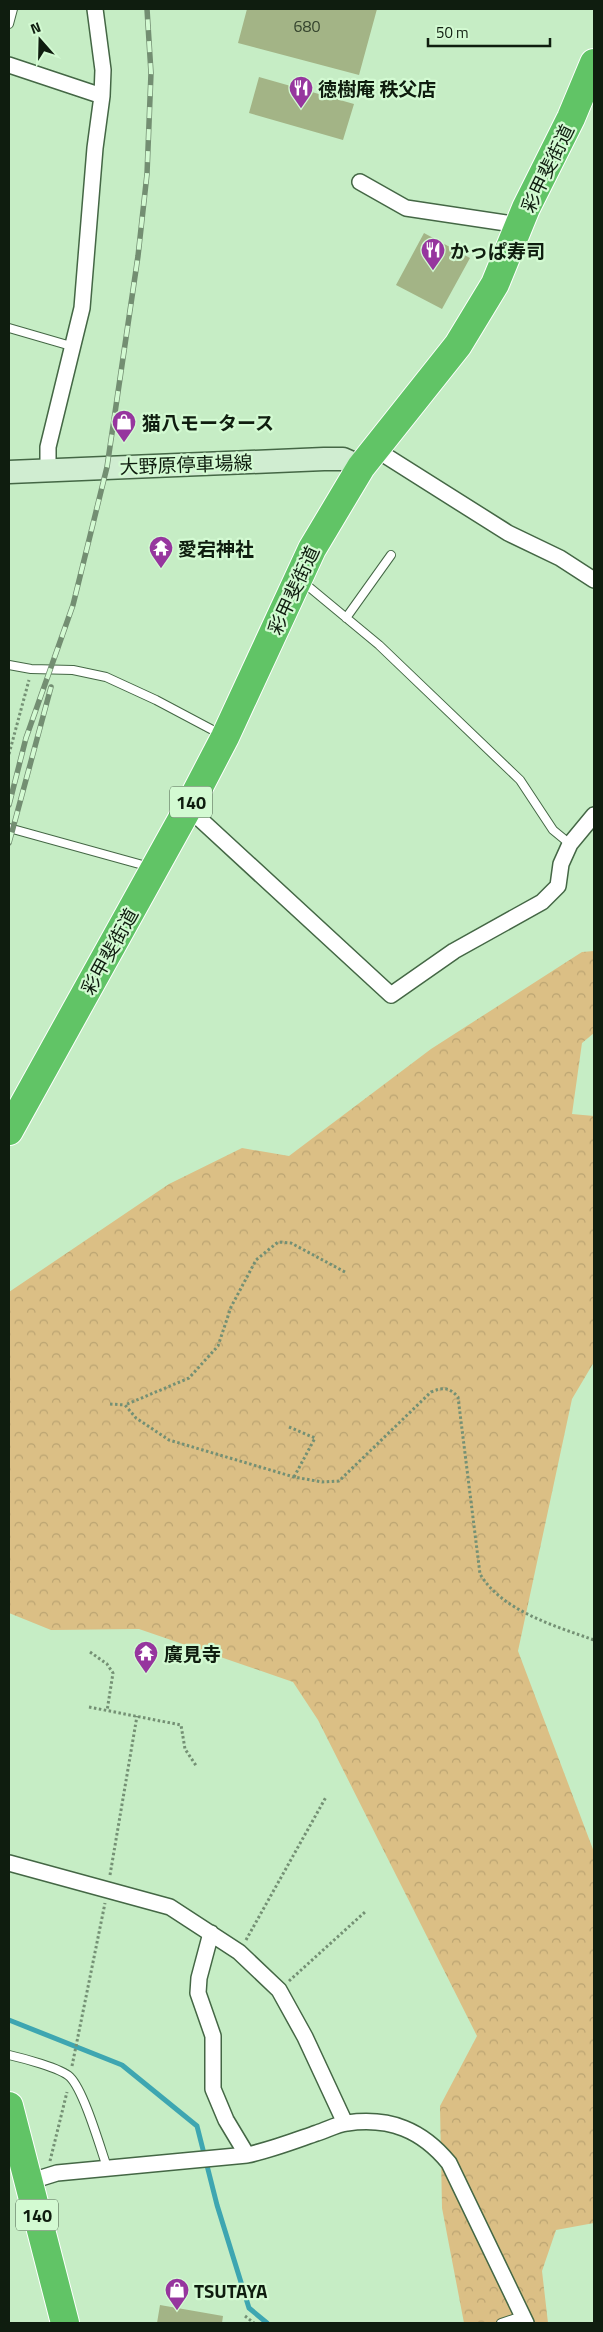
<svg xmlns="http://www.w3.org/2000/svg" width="603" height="2332" font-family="'Titillium Web','Noto Sans JP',sans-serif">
<defs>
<pattern id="forest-crowns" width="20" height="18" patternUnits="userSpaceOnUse" patternTransform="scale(1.25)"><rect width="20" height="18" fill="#dbbf85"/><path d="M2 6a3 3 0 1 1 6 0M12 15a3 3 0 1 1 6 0" fill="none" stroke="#bba472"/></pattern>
</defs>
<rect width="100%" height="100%" fill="#c6edc5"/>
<path fill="url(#forest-crowns)" d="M594 951V1033L582 1043 572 1114 594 1116V1362L572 1399 518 1651 594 1852V2223L556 2230 542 2271 548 2323H464L442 2208 440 2106 477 2036 318 1720 293 1682 139 1629 51 1630 9 1613V1292L169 1184 242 1148 289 1156 431 1049 582 952Z"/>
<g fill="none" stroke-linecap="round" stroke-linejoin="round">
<path stroke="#3ea6b1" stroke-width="5" d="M9 2020 122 2065 197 2126 217 2205 249 2308 267 2323"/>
</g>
<path fill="#a3b486" d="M247 9H377L359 75 238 43Z
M259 77 354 104 343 140 249 113Z
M424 233 470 258 442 309 396 285Z
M160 2305 223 2316 222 2323H157Z"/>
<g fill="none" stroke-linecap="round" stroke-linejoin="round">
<defs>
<path id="lane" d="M9 24 13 9
M9 328 71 346
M303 582 379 645 520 780 553 830 570 844
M346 618 391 555
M9 665 31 669 73 670 106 677 156 700 222 735
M9 828 150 867
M9 2055C22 2058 61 2068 70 2077 84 2091 100 2147 107 2167
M501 2323 522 2316"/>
<path id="street" d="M9 65 102 96
M360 182 406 208 519 225
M375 449 508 533 560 558 594 580
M48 469V447L82 308 95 148 102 96 103 70 95 9
M188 808 391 995 454 951 542 902 558 886 561 864 570 844 594 815
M9 1863 170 1907 239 1952 279 1990 305 2037 345 2123
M211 1933 199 1978 198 1993 213 2036V2089L226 2120 247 2155
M28 2182 57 2173 247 2155C271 2150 294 2141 317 2133 327 2130 337 2124 347 2123 390 2117 422 2130 449 2163L526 2323"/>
<path id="secondary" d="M9 472 324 459H343L361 467"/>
<path id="highway" d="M9 1131 188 808 225 737 312 549 361 467 458 345 495 284 526 208 571 118 594 63
M9 2106 65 2323"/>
</defs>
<use href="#lane" stroke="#446745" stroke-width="10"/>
<use href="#street" stroke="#446745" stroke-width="18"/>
<use href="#secondary" stroke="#446745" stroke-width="25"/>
<use href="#highway" stroke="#fff" stroke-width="30"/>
<path stroke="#749074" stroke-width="3" stroke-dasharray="2.5 2.5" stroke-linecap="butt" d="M9 754 29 680
M345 1272 291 1243 278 1242 256 1260 231 1307 218 1346 189 1378 125 1405 136 1418 169 1440 294 1477 322 1482 339 1481 431 1392C443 1387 449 1387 458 1397L480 1574C502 1611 555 1626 594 1640
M110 1404 125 1405
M289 1427 315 1438 294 1477
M90 1652 107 1664 113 1673 107 1711
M89 1707 181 1725 185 1749 197 1767
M110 1875 137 1716
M246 1940 326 1797
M289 1981 365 1912
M72 2066 105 1903
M50 2161 67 2092
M245 2316 254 2323"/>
<use href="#lane" stroke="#fff" stroke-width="8"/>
<use href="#street" stroke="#fff" stroke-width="15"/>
<use href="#secondary" stroke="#d0edd1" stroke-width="22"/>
<use href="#highway" stroke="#61c466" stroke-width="28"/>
<defs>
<path id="rail" d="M9 805 26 738 73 605 107 467 138 256 147 174 151 73 147 9
M9 843 51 687"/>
</defs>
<use href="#rail" stroke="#738e72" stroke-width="5.5"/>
<use href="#rail" stroke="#d3fad2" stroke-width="4" stroke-dasharray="11" stroke-linecap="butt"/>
</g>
<defs>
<symbol id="restaurant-pin" viewBox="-11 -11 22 30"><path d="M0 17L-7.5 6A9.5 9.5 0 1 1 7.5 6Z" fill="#96369e" stroke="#d3fad2"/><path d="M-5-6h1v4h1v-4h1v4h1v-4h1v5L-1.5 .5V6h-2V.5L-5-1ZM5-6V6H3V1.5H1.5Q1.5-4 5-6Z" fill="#fff"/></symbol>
<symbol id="shop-pin" viewBox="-11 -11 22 30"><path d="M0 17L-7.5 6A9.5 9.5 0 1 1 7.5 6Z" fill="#96369e" stroke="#d3fad2"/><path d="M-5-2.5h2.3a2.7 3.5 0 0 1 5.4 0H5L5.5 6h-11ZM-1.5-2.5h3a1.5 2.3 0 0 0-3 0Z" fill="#fff"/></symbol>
<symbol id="temple-pin" viewBox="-11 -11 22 30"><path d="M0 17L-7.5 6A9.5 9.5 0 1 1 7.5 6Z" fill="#96369e" stroke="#d3fad2"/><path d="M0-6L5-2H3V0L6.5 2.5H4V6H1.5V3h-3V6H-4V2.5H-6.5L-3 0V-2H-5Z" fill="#fff"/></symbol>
</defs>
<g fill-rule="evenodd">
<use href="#restaurant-pin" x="287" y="74" width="28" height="38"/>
<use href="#restaurant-pin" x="419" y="236" width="28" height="38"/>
<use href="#shop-pin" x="110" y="408" width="28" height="38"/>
<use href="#temple-pin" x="147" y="534" width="28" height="38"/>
<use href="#temple-pin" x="132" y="1639" width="28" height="38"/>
<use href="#shop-pin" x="163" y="2276" width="28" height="38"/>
</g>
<g text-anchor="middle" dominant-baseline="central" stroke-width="4.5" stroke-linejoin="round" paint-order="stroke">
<g font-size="16" fill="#34432d">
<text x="307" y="26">680</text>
</g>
<g fill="#d3fad2" stroke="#4a5f4a" stroke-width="1">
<rect x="170" y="786.5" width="42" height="31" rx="4"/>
<rect x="16" y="2199.5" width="42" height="31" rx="4"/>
</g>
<g font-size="18" font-weight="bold" fill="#0f1d0f">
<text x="191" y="802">140</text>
<text x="37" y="2215">140</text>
</g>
<g font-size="19" font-weight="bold" fill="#0f1d0f" stroke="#d3fad2" text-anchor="start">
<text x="318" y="88">徳樹庵 秩父店</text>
<text x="450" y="250">かっぱ寿司</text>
<text x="142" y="422">猫八モータース</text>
<text x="178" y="548">愛宕神社</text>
<text x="164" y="1653">廣見寺</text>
<text x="194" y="2290">TSUTAYA</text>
</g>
<g font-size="19" fill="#0f1d0f" stroke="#d3fad2">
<text transform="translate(547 168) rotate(-64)">彩甲斐街道</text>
<text transform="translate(186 464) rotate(-2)">大野原停車場線</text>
<text transform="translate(293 590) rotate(-65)">彩甲斐街道</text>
<text transform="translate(109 951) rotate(-61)">彩甲斐街道</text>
</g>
</g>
<rect width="603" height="2332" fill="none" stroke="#0f1d0f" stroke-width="20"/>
<g transform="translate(40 40) rotate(340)" stroke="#d3fad2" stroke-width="4" paint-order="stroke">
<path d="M0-4L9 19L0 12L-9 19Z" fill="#0f1d0f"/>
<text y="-8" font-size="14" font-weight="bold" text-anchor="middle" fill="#0f1d0f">N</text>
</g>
<path d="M428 38v8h122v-8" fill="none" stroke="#0f1d0f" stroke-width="2.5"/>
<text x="436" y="38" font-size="15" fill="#0f1d0f" stroke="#d3fad2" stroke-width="4" paint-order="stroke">50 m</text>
</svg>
